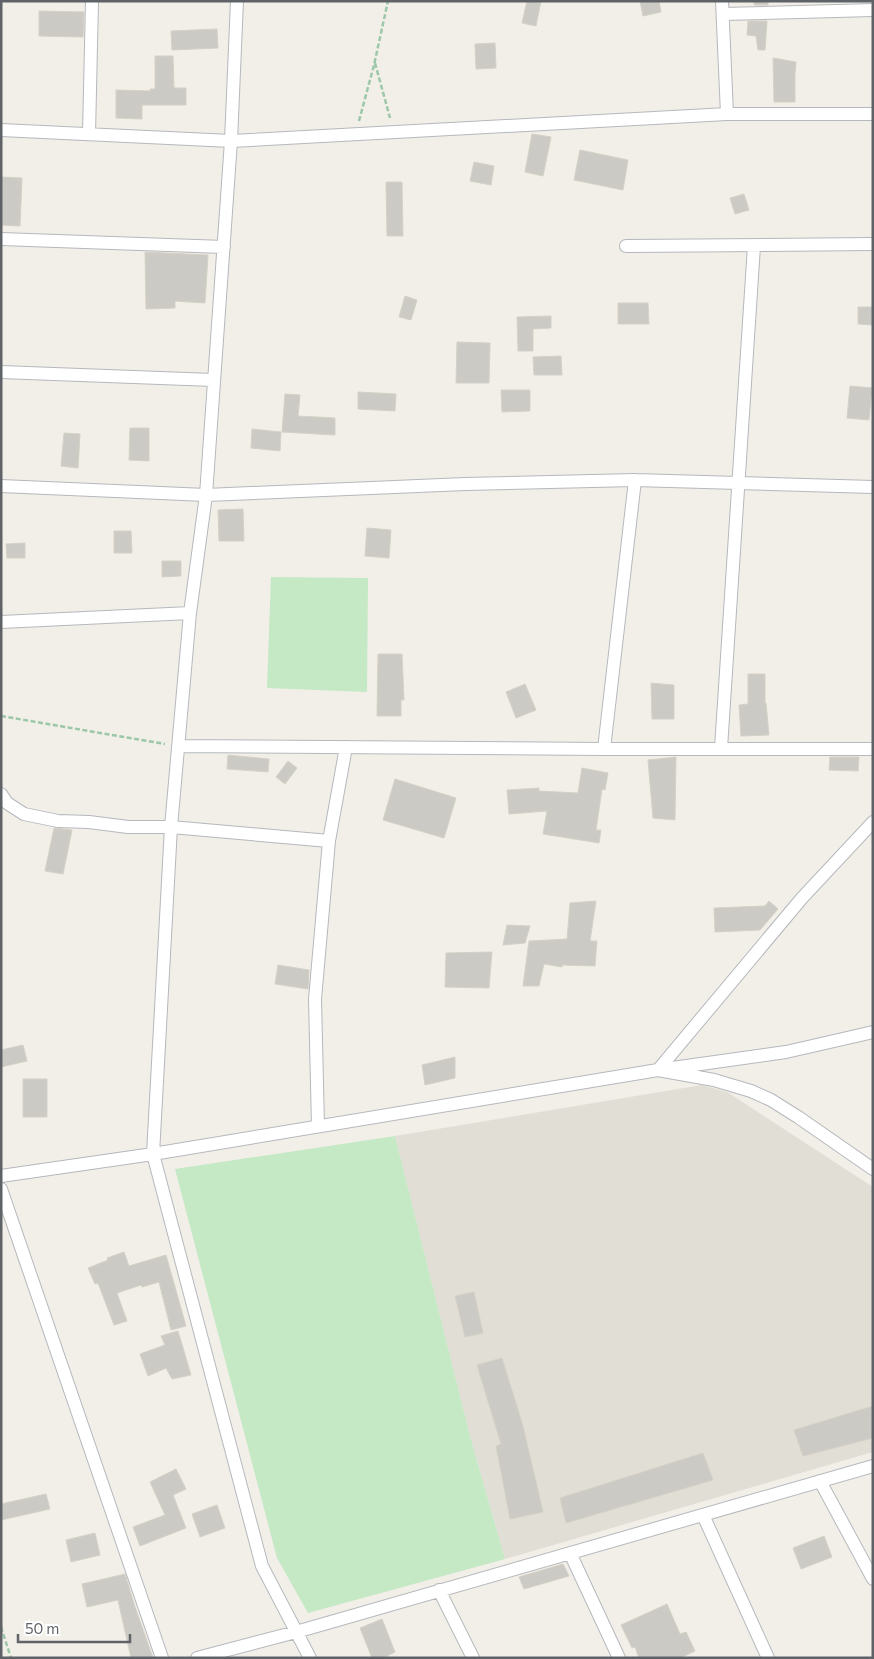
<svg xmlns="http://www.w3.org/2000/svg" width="874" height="1659" font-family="Commissioner,sans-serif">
<rect width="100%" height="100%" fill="#f1efe8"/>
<path fill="#e1ded6" d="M702 1085 727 1092 873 1187V1452L505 1559 470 1436 395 1136Z"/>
<path fill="#c5e8c5" d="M271 577 368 578 367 692 267 688Z
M395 1136 470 1436 505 1559 308 1613 277 1558 175 1169Z"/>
<path fill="#cccac5" stroke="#d6d1c6" d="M527 1H541L536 26 522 23Z
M640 1H659L661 12 643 16Z
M754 1H768V5H754Z
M39 11 84 12 83 37 39 36Z
M748 21H767L765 50H758L756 36 747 35Z
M217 29 218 48 172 50 171 31Z
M495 43 496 68 476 69 475 44Z
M155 56H173L174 88H186V105H142V119L116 118V90L150 91V89H155Z
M773 58 796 62 795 74V102H774Z
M532 134 551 137 543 176 525 172Z
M580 150 628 160 623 190 574 180Z
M474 162 494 166 491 185 470 181Z
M1 177 22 178 20 226 1 225Z
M386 182H402L403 236H387Z
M744 194 749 210 735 214 730 198Z
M145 252 208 255 205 303 175 301V308L146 309Z
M405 296 417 300 411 320 399 317Z
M618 303H648L649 324H618Z
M858 307H873V325L858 324Z
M551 316V328L533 329V351H518L517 317Z
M457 342 490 343 489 383H456Z
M561 356 562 375H534L533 357Z
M850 386 872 388 869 420 847 418Z
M501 390H530V411L502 412Z
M358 392 396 394 395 411 358 409Z
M285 394 300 395 298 416 335 418V435L282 432Z
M130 428H149V461L129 460Z
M252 429 281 432 280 451 251 448Z
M64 433 80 434 78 468 61 466Z
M243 509 244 541H219L218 510Z
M367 528 391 530 389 558 365 556Z
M114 531H131L132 553H114Z
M25 543V558H7L6 544Z
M162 561H181V576L162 577Z
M378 654H402L404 700H401V716H377Z
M748 674H765V703H766L769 735 741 736 739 705 748 704Z
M651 683 674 685V719H652Z
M525 684 536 710 516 718 506 692Z
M228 755 269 759 268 772 227 769Z
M676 757 675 820 653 818 648 760Z
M830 757H859L858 771 829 770Z
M288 761 297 768 285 784 276 777Z
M582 768 608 773 605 790 602 789 596 830H601L599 843 543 834 547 811 509 814 507 790 539 788V791L578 793Z
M395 779 456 798 444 838 383 820Z
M54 828 72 830 63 874 45 871Z
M596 901 590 941H597L595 966 562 965V967L544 964 539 986H523L529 941 567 939 570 903Z
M769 901 778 909 760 930 715 932 714 908 765 906Z
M507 925 530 926 525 943 503 945Z
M492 952 489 988 445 987 446 953Z
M278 965 309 970 308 989 275 984Z
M23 1045 27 1061 1 1067V1050Z
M455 1057V1078L425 1085 422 1065Z
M23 1079H47V1117H23Z
M124 1252 129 1266 166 1255 186 1326 171 1330 159 1282 142 1287 141 1285 117 1293 127 1321 114 1325 98 1283 95 1284 88 1268 108 1260 107 1258Z
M474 1292 483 1333 465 1337 455 1296Z
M178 1331 191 1375 172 1379 166 1368 148 1376 140 1354 165 1345 161 1336Z
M502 1358 523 1426 543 1512 510 1519 496 1446 501 1444 477 1365Z
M873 1406V1438L803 1456 794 1430Z
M703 1453 713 1480 566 1523 560 1498Z
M176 1469 186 1489 173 1495 186 1528 140 1546 133 1527 165 1515 150 1482Z
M46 1494 50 1509 1 1520V1504Z
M217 1505 225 1528 200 1537 192 1514Z
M95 1533 100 1555 71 1562 66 1540Z
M824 1536 832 1557 801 1569 793 1548Z
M563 1564 569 1576 524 1589 519 1577Z
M125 1574 135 1607 153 1658H131L118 1600 87 1607 82 1584Z
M667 1604 680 1634 686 1632 695 1651 680 1658H639L635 1647 632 1648 621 1625Z
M382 1619 395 1652 383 1658H372L360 1628Z"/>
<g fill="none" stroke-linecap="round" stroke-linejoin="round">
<defs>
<path id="street" d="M237 1 231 141 206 495 190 613 171 827 153 1154 262 1566 310 1658
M722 1 727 114
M723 14 873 10
M1 130 231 141 727 114H873
M89 134 92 1
M1 239 224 247
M626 246 873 244
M1 372 213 380
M1 486 206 495 465 484 635 480 873 487
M1 622 190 613
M178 746 604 749H873
M721 748 754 246
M604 749 635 480
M1 794 7 803 24 814 58 821 89 822 128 827H171L329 841
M873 822 802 898 658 1070 714 1080 751 1091 771 1100 798 1117 873 1169
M318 1126 315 999 329 841 346 747
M1 1176 153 1154 658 1070 786 1052 873 1032
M1 1189 162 1658
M820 1481 873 1579
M703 1515 768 1658
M570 1553 619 1658
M439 1590 473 1658
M197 1658 296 1632 873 1466"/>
</defs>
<use href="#street" stroke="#b5b8bc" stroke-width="14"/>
<path stroke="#9cc7a9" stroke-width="2.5" stroke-dasharray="5 2.5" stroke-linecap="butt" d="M375 63 390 118
M359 121 374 65 388 1
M1 716 165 744
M1 1627 11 1658"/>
<use href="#street" stroke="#fff" stroke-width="12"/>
</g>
<rect width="874" height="1659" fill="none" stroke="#5f6368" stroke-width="5"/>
<path d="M18 1634v8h112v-8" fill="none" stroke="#5f6368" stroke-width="2.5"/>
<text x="25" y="1634" font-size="15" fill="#5f6368" stroke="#ffffff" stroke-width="4" paint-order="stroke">50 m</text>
</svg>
